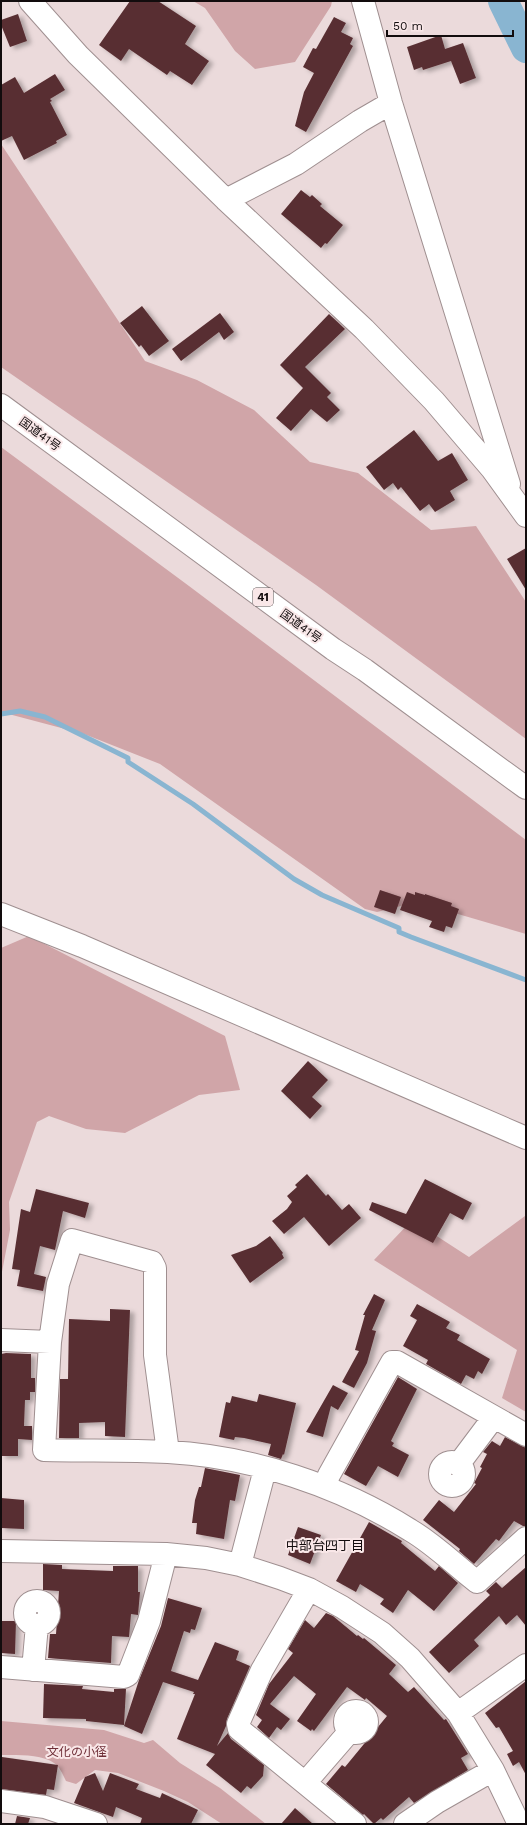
<svg xmlns="http://www.w3.org/2000/svg" width="527" height="1825" font-family="'Work Sans','Noto Sans JP',sans-serif">
<defs>
<filter id="shadow"><feDropShadow dx="4.5" dy="2.5" stdDeviation="2" flood-color="#0004"/></filter>
</defs>
<rect width="100%" height="100%" fill="#ebdadb"/>
<path fill="#d0a5a8" d="M193 1H332L331 6 295 62 255 69 235 51 205 8Z
M1 144 145 361 197 380 254 410 310 462 358 473 431 530 476 526 526 602V739L316 585 1 367Z
M1 447 189 586 526 840V934L417 902 377 912 365 909 160 764 84 734 1 712Z
M29 936 225 1036 240 1090 199 1095 125 1133 86 1129 49 1116 37 1122 9 1202 10 1230 1 1277V948Z
M525 1216H526V1412L502 1398 517 1350 374 1260 412 1220 469 1257Z
M1 1721 104 1730 144 1743 153 1740 180 1763 220 1788 266 1824H222L188 1802 164 1791 118 1773 95 1770 76 1784 66 1781C63 1775 60 1767 54 1763 42 1754 16 1755 1 1755Z"/>
<g fill="none" stroke-linecap="round" stroke-linejoin="round">
<path stroke="#89b5d1" stroke-width="5" d="M1 714 20 711 45 717 128 758V762L193 804 294 879 322 895 399 928V932L411 937 526 980"/>
<path stroke="#89b5d1" stroke-width="30" d="M503 1 526 48"/>
</g>
<path fill="#592f33" filter="url(#shadow)" d="M130 1H158L196 26 185 44 209 61 192 85 170 71 167 75 129 49 121 61 99 45Z
M18 14 27 41 10 47 1 25V20Z
M334 17 346 23 341 32 353 38 350 44 353 46 306 132 295 126 304 92 314 73 303 67 313 48 316 49Z
M441 35 445 49 463 43 476 78 460 84 451 61 423 70 422 67 414 70 407 47Z
M55 74 65 90 50 99 52 101 50 102 67 135 56 141 57 143 24 160 12 136 1 141V85L15 77 24 93Z
M301 190 310 197 312 195 322 204 320 206 343 225 327 244 325 243 321 248 281 214Z
M142 306 169 341 149 356 141 345 139 347 120 323Z
M220 313 234 332 224 340 219 332 181 361 172 349Z
M329 314 345 329 305 367 331 393 327 397 340 410 327 422 311 409 291 431 276 418 303 388 280 365Z
M414 430 438 461 452 453 468 480 450 491 455 500 435 512 429 504 420 511 401 487 398 490 393 483 384 490 366 467Z
M526 548V590L507 559Z
M380 890 401 897 395 914 374 907Z
M407 892 415 895V892L425 895V894L452 903 451 906 459 909 452 928 446 926 444 932 429 927 432 921 400 910Z
M308 1061 328 1080 312 1097 322 1106 310 1119 281 1091Z
M307 1174 326 1196 328 1194 342 1210 349 1204 361 1218 329 1246 304 1217 284 1234 272 1221 287 1209 292 1202 287 1196 297 1187 295 1185Z
M425 1179 472 1203 463 1220 450 1213 433 1243 369 1210 372 1202 406 1214Z
M36 1189 89 1203 85 1218 63 1211 55 1250 40 1246 34 1274 46 1277 43 1291 17 1286 20 1270 12 1269 21 1209 30 1212Z
M270 1236 283 1253 282 1254 284 1258 250 1283 231 1255 256 1246Z
M374 1294 385 1300 372 1330 376 1331 367 1363 354 1388 342 1382 359 1351 355 1350 365 1315H363Z
M417 1304 450 1322 446 1328 460 1335 457 1340 490 1359 482 1374 478 1371 474 1379 466 1375 461 1384 426 1364 428 1360 403 1346 417 1320 410 1316Z
M110 1309 130 1310 125 1437 105 1436V1422L79 1423V1438H59L60 1379H68L69 1319 110 1321Z
M6 1353 31 1354V1378H35V1392H30V1400H25L24 1426H32V1440L18 1439V1456H1V1354Z
M398 1377 417 1389 391 1441 394 1443 392 1446 409 1455 398 1477 378 1466 366 1486 344 1474Z
M333 1385 348 1393 338 1410 331 1406 323 1437 306 1432Z
M259 1394 296 1403 284 1455 283 1454 281 1459 268 1455 271 1444 244 1438 235 1437 234 1440 219 1437 226 1402 230 1403 232 1396 257 1402Z
M505 1437 526 1448V1526H523L514 1521 499 1541 496 1539 474 1564 459 1551 460 1549 423 1520 439 1500 454 1512 476 1484 474 1483 482 1468 480 1467 487 1454 483 1452 492 1441 500 1446Z
M205 1468 240 1475 235 1501 230 1500 224 1539 196 1534 197 1523H192L195 1500 199 1487H201Z
M1 1498 24 1500V1529L1 1528Z
M369 1522 402 1541 401 1543 435 1571 439 1566 458 1583 434 1611 408 1590 393 1613 380 1604 384 1599 360 1584 356 1592 336 1581Z
M298 1527 321 1535 310 1564 288 1555Z
M43 1564 62 1565V1569L113 1571V1566H138V1592H140L138 1615 131 1614 129 1637 112 1636 111 1663 48 1658 50 1634H56L59 1591 43 1590Z
M526 1567V1626L517 1615 506 1625 499 1616 474 1640 479 1646 449 1673 429 1652 490 1595 486 1591 496 1582 502 1588Z
M168 1598 202 1608 195 1630 191 1629 190 1633 184 1631 171 1671 198 1680 215 1642 239 1651 236 1660 250 1666 227 1719 226 1726 217 1746 228 1733 231 1739 264 1765 263 1776 251 1789 247 1786 241 1793 206 1765 215 1754 177 1739 195 1694H193L194 1692 163 1682 142 1734 124 1726 139 1680 161 1626Z
M326 1613 333 1616 357 1636 358 1635 363 1639 364 1638 396 1665 389 1674 408 1692 414 1687 444 1720 446 1719 468 1754 461 1758 468 1770 414 1803 409 1797 383 1820 381 1818 374 1824 364 1814 363 1815 326 1784 342 1765 345 1767 387 1716 366 1698 365 1700 347 1687 314 1731 312 1729 311 1731 297 1721 316 1694 294 1676 270 1704 290 1719 281 1730 277 1727 269 1738 257 1727 262 1720 256 1715 269 1684 293 1653 288 1649 305 1620 314 1628Z
M1 1621H16L15 1654 1 1653Z
M526 1681V1775L519 1762 513 1766 507 1754 513 1751 499 1727 496 1728 485 1713Z
M44 1684 83 1686 82 1689 114 1692V1689H126L124 1725 86 1721V1719L43 1718Z
M2 1757 58 1765 54 1790 47 1789 46 1795 1 1789Z
M95 1773 103 1791 110 1773 139 1784 136 1789 160 1798 162 1793 198 1810 191 1824H140L142 1818 116 1807 113 1817 74 1803 85 1777Z
M295 1808 313 1824H281Z
M17 1816 30 1818 28 1824H15Z"/>
<g fill="none" stroke-linecap="round" stroke-linejoin="round">
<defs>
<path id="minor" d="M30 1 78 55 226 200 364 329 434 401 492 469 526 516
M363 1 391 103 509 484
M226 200 296 164 360 121 391 103
M1 914 82 946 526 1138
M1 1340 50 1342
M168 1452 155 1355V1268L152 1262 72 1240 58 1284 50 1342 44 1450C86 1451 127 1450 168 1452 251 1456 340 1486 410 1530 434 1544 455 1565 477 1582L526 1538
M440 1474a12 12 0 1 1 24 0a12 12 0 1 1-24 0Z
M458 1465 494 1417
M325 1486 329 1475 392 1362H397L526 1435
M1 1551 166 1554 206 1558 240 1565 280 1578 309 1589 342 1607 382 1633 410 1658 458 1713 493 1770 519 1824
M240 1565 265 1469
M309 1589 262 1670 238 1724 239 1729 355 1824
M25 1613a12 12 0 1 1 24 0a12 12 0 1 1-24 0Z
M1 1667 124 1677 128 1675 149 1621 166 1554
M33 1670 37 1625
M345 1722a11 11 0 1 1 22 0a11 11 0 1 1-22 0Z
M458 1713 526 1665
M305 1783 350 1731
M1 1801 45 1807 96 1824
M405 1824 437 1802 493 1770"/>
<path id="highway" d="M1 405 333 649 365 670 526 788"/>
</defs>
<use href="#minor" stroke="#9f8f90" stroke-width="24"/>
<use href="#highway" stroke="#9f8f90" stroke-width="24"/>
<use href="#minor" stroke="#fff" stroke-width="22"/>
<use href="#highway" stroke="#fff" stroke-width="22"/>
</g>
<g text-anchor="middle" dominant-baseline="central" stroke-width="4" stroke-linejoin="round" paint-order="stroke">
<rect fill="#f9e7e8" stroke="#574e4f" stroke-width="1" x="253" y="588" width="20" height="18" rx="3"/>
<g font-size="11" font-weight="bold" fill="#120c0d">
<text x="263" y="597">41</text>
</g>
<g font-size="12" fill="#120c0d" stroke="#f9e7e8">
<text transform="translate(40 434) rotate(36)">国道41号</text>
<text transform="translate(301 626) rotate(36)">国道41号</text>
</g>
<g font-size="12" fill="#6e2e37" stroke="#f9e7e8">
<text x="77" y="1752">文化の小径</text>
</g>
<g font-size="13" fill="#120c0d" stroke="#f9e7e8">
<text x="325" y="1545">中部台四丁目</text>
</g>
</g>
<rect width="527" height="1825" fill="none" stroke="#120c0d" stroke-width="4"/>
<path d="M387 30v6h126v-6" fill="none" stroke="#120c0d" stroke-width="2"/>
<text x="393" y="30" font-size="12" fill="#120c0d" stroke="#f9e7e8" stroke-width="3" paint-order="stroke">50 m</text>
</svg>
